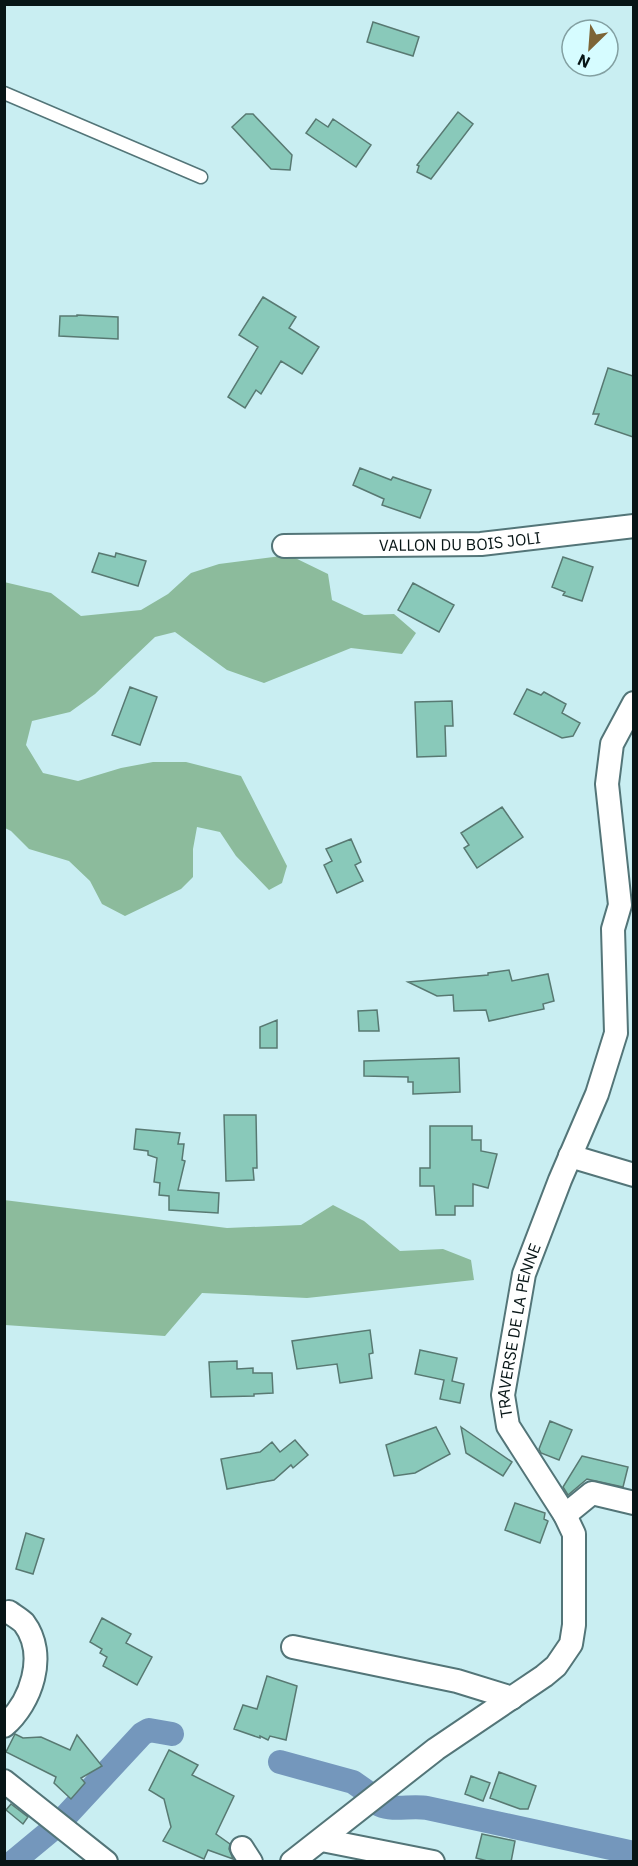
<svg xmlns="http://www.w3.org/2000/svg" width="638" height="1866" font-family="'IBM Plex Sans',sans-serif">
<rect width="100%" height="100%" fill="#c9eef2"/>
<path fill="#8cbb9c" d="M289 555 328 574 332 600 364 615 394 614 416 633 402 654 351 648 264 683 227 670 175 632 155 637 95 694 70 712 32 721 26 745 43 773 78 781 121 768 153 762H186L241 776 287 866 282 883 269 890 236 856 220 832 197 827 193 849V877L181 889 125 916 102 904 90 881 69 861 29 849 11 831 5 828 4 582 51 593 81 616 141 610 168 594 191 573 219 564Z
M4 1200 227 1228 301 1225 333 1205 364 1221 400 1251 443 1249 471 1260 474 1280 307 1298 202 1293 165 1336 5 1325Z"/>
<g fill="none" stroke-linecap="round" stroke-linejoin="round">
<path stroke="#7497bc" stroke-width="24" d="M280 1762 353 1782 370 1794
M380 1805C394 1811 412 1805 427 1808L634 1853
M65 1817 142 1734 149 1730 172 1734
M13 1862 54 1828"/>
</g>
<path fill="#89c9ba" stroke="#587972" stroke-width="1.5" d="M373 22 419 37 413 56 367 42Z
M458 112 473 124 431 179 417 172 419 166 417 165Z
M246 114H253L292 155 290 170 271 169 232 127Z
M316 119 328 127 333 119 371 145 356 167 306 133Z
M263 297 296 317 289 328 319 347 302 374 281 361 261 394 256 390 245 408 228 397 258 347 239 335Z
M77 315 118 317V339L59 336 60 316H77Z
M608 368 633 376V437L595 424 599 414H593Z
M360 468 391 480 393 477 431 490 420 518 382 505 384 499 353 485Z
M99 553 115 557 116 553 146 561 138 586 92 572Z
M563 557 593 567 582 601 563 595 565 592 552 587Z
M413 583 454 605 439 632 398 610Z
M130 687 157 697 140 745 112 735Z
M527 689 541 695 544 692 566 704 562 713 580 723 573 736 562 738 514 714Z
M452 701 453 726H445L446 756 417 757 415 702Z
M502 807 523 837 477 868 464 848 469 845 461 833Z
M351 839 361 862 355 865 363 881 337 893 324 865 332 861 326 849Z
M509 970 512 981 548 974 554 1001 543 1004 544 1009 489 1021 486 1010 454 1011 453 995 437 996 408 982 488 975V973Z
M377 1010 379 1031H359L358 1011Z
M277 1020V1048H260V1027Z
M459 1058 460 1092 413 1094V1082H408V1077L364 1076V1061Z
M224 1115H256L257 1168H253L254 1180 226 1181Z
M430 1126H472V1140H481V1151L497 1154 488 1188 473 1184V1206H455V1215H436L434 1186H420V1168H430Z
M136 1129 180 1133 178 1144H184L182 1160 185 1161 178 1190 219 1193 218 1213 169 1210V1196L159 1195 160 1183 154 1182 157 1158 148 1155V1151L134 1149Z
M370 1330 373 1353 369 1354 372 1378 340 1383 337 1364 297 1369 292 1341Z
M420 1350 457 1358 452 1381 464 1384 460 1403 440 1399 444 1380 415 1374Z
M237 1361V1369L253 1368V1373H272L273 1393 254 1394V1396L211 1397 209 1362Z
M550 1421 572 1430 559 1460 541 1453 539 1449Z
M436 1427 450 1454 415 1473 394 1476 386 1445Z
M461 1427 512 1462 503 1476 466 1453Z
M295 1440 308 1455 293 1468 291 1465 274 1480 227 1489 221 1459 260 1452 272 1442 280 1452Z
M582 1456 628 1467 623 1487 587 1479 568 1495 563 1487Z
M515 1503 545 1513 544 1519 548 1521 540 1543 505 1530Z
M26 1533 44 1539 33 1574 16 1569Z
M102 1618 131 1634 126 1643 152 1657 137 1685 103 1666 107 1657 100 1653 102 1649 90 1642Z
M267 1676 297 1686 286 1740 270 1736 268 1740 260 1736V1738L234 1729 243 1705 257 1709Z
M15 1734 23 1738 41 1737 70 1750 77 1735 102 1766 81 1778 85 1783 71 1799 54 1783 56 1777 6 1752Z
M169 1750 198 1765 192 1775 234 1796 216 1834 230 1844 229 1849 233 1859 208 1850 204 1859 163 1841 171 1827 164 1799 149 1790Z
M499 1772 536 1786 528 1809H520L490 1798Z
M471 1776 490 1783 483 1801 465 1794Z
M11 1804 28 1817 23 1824 6 1810Z
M482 1834 515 1841 511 1862H491L476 1858Z"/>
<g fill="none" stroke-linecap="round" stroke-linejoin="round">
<defs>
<path id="service" d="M4 93 201 177"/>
<g id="minor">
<path id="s1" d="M284 546 481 544 634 526"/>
<path d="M570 1156 634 1175"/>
<path d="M565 1515 592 1493 634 1503"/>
<path d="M293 1647 457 1681 512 1698"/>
<path d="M4 1726C31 1703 48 1655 24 1623 20 1619 13 1615 9 1612"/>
<path d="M4 1781 106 1862"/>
<path d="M322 1840 433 1862"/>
<path d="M242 1848 251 1862"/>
<path id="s2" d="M292 1862 436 1749 544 1676 556 1666 571 1644 574 1625V1534L565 1515 508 1426 503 1395 524 1274 560 1180 597 1094 616 1033 613 929 620 905 607 784 612 744 634 703"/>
</g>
</defs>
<use href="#service" stroke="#537578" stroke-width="15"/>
<use href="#minor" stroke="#537578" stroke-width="26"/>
<use href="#service" stroke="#fff" stroke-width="12"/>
<use href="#minor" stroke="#fff" stroke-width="22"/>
</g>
<g text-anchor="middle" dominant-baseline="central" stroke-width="4.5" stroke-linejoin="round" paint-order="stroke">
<g font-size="16" fill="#071516" stroke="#d6fcff">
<text stroke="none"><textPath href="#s1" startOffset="176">VALLON DU BOIS JOLI</textPath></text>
<text stroke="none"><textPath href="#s2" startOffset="690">TRAVERSE DE LA PENNE</textPath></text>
</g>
</g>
<rect width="638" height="1866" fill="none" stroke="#071516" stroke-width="12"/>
<g transform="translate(590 48) rotate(205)"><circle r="28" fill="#d6fcff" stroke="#83a0a2" stroke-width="1.5"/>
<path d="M0-4.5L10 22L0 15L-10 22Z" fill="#7d6536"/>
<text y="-9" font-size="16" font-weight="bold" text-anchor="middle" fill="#071516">N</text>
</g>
</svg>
